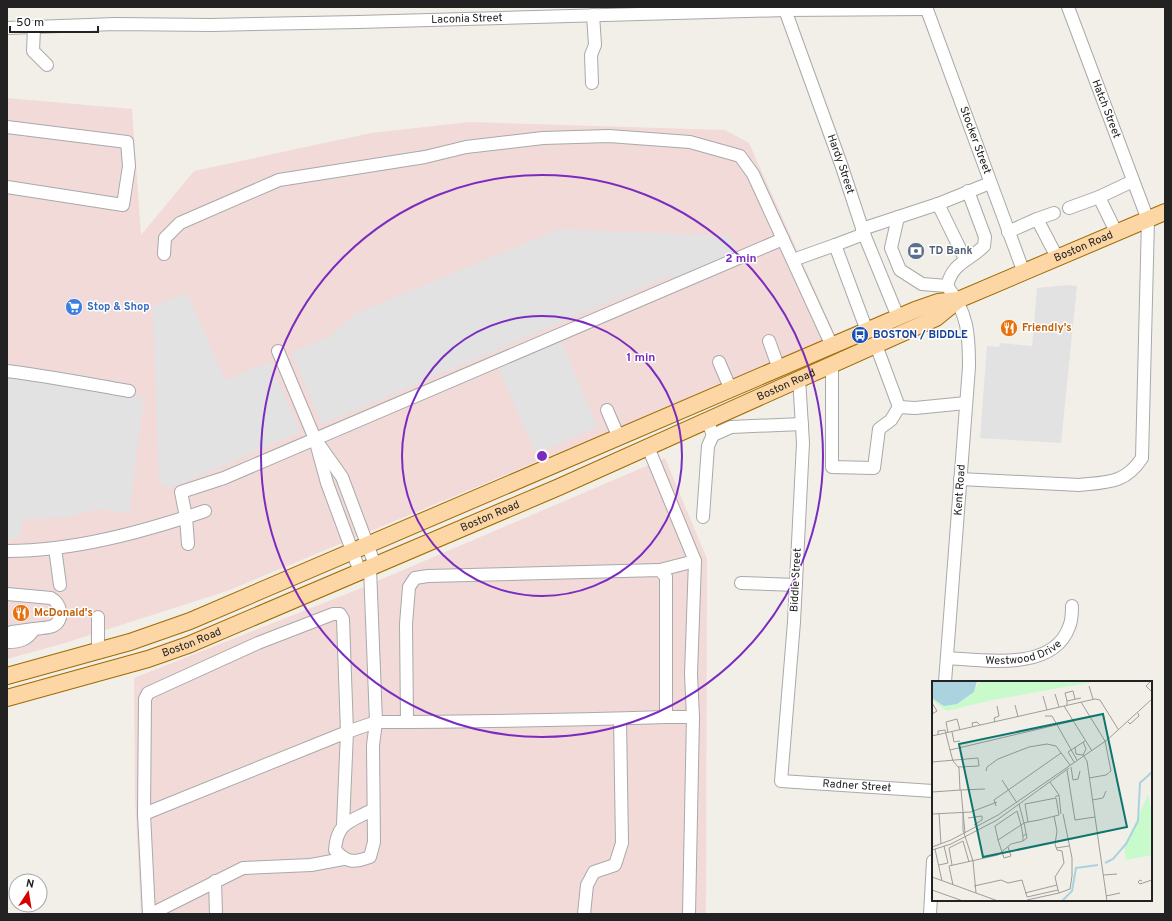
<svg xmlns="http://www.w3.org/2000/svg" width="1172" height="921" font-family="Overpass,sans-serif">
<rect width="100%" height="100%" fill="#f2efe9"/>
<path fill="#f2dad9" d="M7 98 132 109 141 235 194 171 371 133 469 122 725 130 749 143 836 337 227 591 65 643 7 659Z
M665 458 707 559 706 914H141L135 798 134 678 354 591Z"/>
<path fill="#e2e2e2" d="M559 229 729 236 737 254 687 275 665 278 322 424 291 352 329 337 355 314Z
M1067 285 1077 286 1061 443 980 438 987 346 999 347 1000 343 1032 346 1037 288Z
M187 293 225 380 270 362 300 432 171 488 159 483 153 306Z
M561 340 597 427 536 454 498 367Z
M7 376 54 383 81 390 144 398 129 513 99 509 65 517 23 519 19 538 7 540Z"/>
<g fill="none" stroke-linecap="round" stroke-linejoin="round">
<defs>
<g id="minor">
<path id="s1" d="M784 7 842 167 864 234 898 317"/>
<path id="s2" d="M926 7 1024 273"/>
<path id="s3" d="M7 28 115 24 211 25 358 22 785 10 927 9"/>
<path d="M34 28 33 51 47 65"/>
<path d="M592 83 591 55 595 45 593 15"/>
<path d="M7 127 127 142 129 166 123 205 7 187"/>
<path d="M938 204 965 259"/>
<path d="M1069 208 1099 197"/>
<path d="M898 217 891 248 900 270 922 284 947 286C968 313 969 334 969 367L945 682"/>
<path d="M1037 219 1054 213"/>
<path d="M862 229 938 204 990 183"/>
<path d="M1008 232 1037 219 1058 259"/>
<path d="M864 234 835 245 867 331"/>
<path d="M1117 234 1099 197 1133 181"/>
<path d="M164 254 165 238 180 223 279 180 425 157 466 147 543 138 609 136 690 142 740 156 753 174 832 346"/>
<path d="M793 260 835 245"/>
<path d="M947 286C953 262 968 262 984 246L985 237 968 191"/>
<path d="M769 341 779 369"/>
<path d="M278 351 315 439 327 483 360 572"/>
<path d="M719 362 731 390"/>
<path d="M832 364V467L874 468 879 429 891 420 899 407 876 345"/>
<path d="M7 371C48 376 88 384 129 391"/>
<path id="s4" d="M799 378 803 443 794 622 781 781 933 791"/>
<path d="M899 407 915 408 966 403"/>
<path d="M607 410 619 438"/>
<path d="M707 420 713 435 731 427 802 424"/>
<path d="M320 446 342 477 375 565"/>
<path d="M648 447 695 561 660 570"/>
<path d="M960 479 1079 485C1107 482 1125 484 1142 458L1148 220 1068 7"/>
<path d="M703 517 708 446 713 435"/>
<path d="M188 544 186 517 181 492 224 478 783 239"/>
<path d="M55 548 60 585"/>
<path d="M7 551C74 551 142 532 205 511"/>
<path d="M741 583 796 585"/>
<path d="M7 594 51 598C61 603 65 620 53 626 48 628 40 628 34 629 28 640 19 642 7 642"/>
<path d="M7 635 12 632 34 629"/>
<path d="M98 651V617"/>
<path id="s5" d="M947 658C984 660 1053 672 1069 627 1072 621 1072 613 1072 606"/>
<path d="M666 717H693L691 674 695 561"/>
<path d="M372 810C350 822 337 822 335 850 347 863 354 863 370 857L374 842 373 745 376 722C473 722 569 720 666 717V577L660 570 428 576 415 578 409 587 406 624 407 722"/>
<path d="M144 814 149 914"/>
<path d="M343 825 347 732 343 619 340 614H333L258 643 148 693 145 699 144 814 347 732 376 722 370 568"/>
<path d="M215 881 216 914"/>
<path d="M151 914 243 868 311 865 343 859"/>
<path d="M584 914 587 885 594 872 615 865 622 843 620 719"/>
<path d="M689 914 693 717"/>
<path d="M930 914 933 861"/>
</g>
<g id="major">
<path id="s6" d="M7 676 130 642 190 621 915 310 938 302 958 300 1165 212"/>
<path id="s7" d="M7 698 148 659 188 645 559 487 936 318 958 300"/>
</g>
</defs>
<use href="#minor" stroke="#a9a9a9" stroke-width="14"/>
<use href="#major" stroke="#a06b00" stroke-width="18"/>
<use href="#minor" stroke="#fff" stroke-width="12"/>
<use href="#major" stroke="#fcd6a4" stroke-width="16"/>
</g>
<g fill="none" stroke="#7b2cbf" stroke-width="2">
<circle cx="542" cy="456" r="140"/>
<circle cx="542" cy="456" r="281"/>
</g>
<defs>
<symbol id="bank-disc" viewBox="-11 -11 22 22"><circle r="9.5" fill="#5c6f8a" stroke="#fff"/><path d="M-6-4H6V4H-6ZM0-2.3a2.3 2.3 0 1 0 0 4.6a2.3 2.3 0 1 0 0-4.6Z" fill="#fff"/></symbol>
<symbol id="supermarket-disc" viewBox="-11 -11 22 22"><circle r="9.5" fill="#3f7fe0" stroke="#fff"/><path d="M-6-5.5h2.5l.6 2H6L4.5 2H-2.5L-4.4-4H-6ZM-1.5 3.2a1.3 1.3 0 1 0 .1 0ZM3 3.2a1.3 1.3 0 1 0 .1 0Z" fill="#fff"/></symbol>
<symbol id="restaurant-disc" viewBox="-11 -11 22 22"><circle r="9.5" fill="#e8710a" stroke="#fff"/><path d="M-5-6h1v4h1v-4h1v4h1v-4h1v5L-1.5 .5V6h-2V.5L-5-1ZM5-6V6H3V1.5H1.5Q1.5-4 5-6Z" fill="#fff"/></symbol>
<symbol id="bus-disc" viewBox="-11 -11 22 22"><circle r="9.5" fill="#1a4fb4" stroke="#fff"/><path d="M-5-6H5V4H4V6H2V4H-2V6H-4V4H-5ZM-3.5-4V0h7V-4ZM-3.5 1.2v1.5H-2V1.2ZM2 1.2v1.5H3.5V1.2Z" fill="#fff"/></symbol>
</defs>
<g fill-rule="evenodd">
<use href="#bank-disc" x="906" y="241" width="20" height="20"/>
<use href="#supermarket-disc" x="64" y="297" width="20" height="20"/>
<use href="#restaurant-disc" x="999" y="318" width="20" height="20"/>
<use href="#bus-disc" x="850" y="325" width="20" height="20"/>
<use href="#restaurant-disc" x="11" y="603" width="20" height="20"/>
</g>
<g text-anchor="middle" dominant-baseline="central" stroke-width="3" stroke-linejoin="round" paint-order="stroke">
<g font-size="11" fill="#222" stroke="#fff">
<text stroke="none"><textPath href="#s3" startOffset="460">Laconia Street</textPath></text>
<text transform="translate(1106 109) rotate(69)">Hatch Street</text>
<text stroke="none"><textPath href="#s2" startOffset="142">Stocker Street</textPath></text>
<text stroke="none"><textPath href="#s1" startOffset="167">Hardy Street</textPath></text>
<text stroke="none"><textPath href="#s6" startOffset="1161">Boston Road</textPath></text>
<text stroke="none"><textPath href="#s7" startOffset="841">Boston Road</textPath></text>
<text transform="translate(960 490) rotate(-86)">Kent Road</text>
<text stroke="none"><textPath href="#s7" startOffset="517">Boston Road</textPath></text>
<text transform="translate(796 580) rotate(-87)">Biddle Street</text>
<text stroke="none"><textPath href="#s7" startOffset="193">Boston Road</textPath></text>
<text stroke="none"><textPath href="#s5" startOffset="78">Westwood Drive</textPath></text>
<text stroke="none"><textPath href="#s4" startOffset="480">Radner Street</textPath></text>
</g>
<g font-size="11" font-weight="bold" fill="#4e5e75" stroke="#fff" text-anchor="start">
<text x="929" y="251">TD Bank</text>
</g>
<g font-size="11" font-weight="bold" fill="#366cbe" stroke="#fff" text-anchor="start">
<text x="87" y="307">Stop &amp; Shop</text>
</g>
<g font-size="11" font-weight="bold" fill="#c56008" stroke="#fff" text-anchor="start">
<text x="1022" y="328">Friendly's</text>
<text x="34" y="613">McDonald's</text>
</g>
<g font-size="11" font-weight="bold" fill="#164399" stroke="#fff" text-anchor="start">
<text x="873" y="335">BOSTON / BIDDLE</text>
</g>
</g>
<g transform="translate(932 681)">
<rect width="220" height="220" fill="#f2efe9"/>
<path d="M0 0 28 19 38 15 48 0H167L60 19 15 30 0 19ZM216 114 220 132V174L194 179 192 166Z" fill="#c8facc"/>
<path d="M0 0H45L42 11 25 23 12 25 0 17Z" fill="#aad3df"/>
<path fill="none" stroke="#aad3df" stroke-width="2" d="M173 182 181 178 194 163 206 140 208 102 220 91M130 220 140 210 144 187 166 184"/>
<path fill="none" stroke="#9f9d99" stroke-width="1" d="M219 0 214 5 220 11M157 5 161 18M123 13 127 26M111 15 115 29M135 20 133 12 141 10 143 18M149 21 173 60 179 90 174 94 157 97M0 22 5 30 0 33M83 24 86 36M135 24V20L149 17M132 25 160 70M113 35H120L145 79M63 41 62 37 67 35 65 25M196 41 198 43 207 35 206 32M41 46 40 42 45 41 48 44M20 51 22 61 28 60M16 52 14 41 25 38 28 49M6 54V50L13 49 18 69 141 40M0 55 163 18 168 19 186 48M143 66 144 73 151 74 155 80 175 220M18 69 21 80 27 87 28 109M139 69 153 60M139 69 136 71 142 81M151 74 154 68 151 61M0 81 46 77 47 85 26 86M139 86 141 99 146 98 148 90M135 89 143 139 163 136M54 90 55 86 66 78 97 66 115 63 124 65 138 84M70 99 85 122M118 101 127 114 123 116M29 109 53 108M0 111 29 109 33 152M127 114 129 133M160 119 171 117 174 110M87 123 92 142 89 144 66 159 63 145 85 130 89 144 91 155M64 125 62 119 129 72M7 132 9 163M31 132V149L41 180 44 212M0 133 39 131 65 121M36 137 50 135V139L42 144M94 153 91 155V160L95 157 92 142 96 141 107 139 127 134 124 117 93 123 96 141M66 159 72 177 79 175 76 166M0 166 19 159 66 134 175 59 220 18M124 167 137 165M3 168 10 200M0 169 19 163 65 139 137 87M7 184 16 182 12 165M20 184 17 167 31 160 37 181M171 194 185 193M0 196 66 220M210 200 208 199 206 201 208 203 220 199M21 204 17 185 66 174 79 163 91 160M42 205 69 199 76 202 90 199 95 216 126 209 123 196 132 182 130 170 125 169 123 163 125 150 122 135M0 209 31 220M93 212 125 204M127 212 138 208 140 195V177L131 133M174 215 188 212M95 219 127 212 126 209"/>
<path fill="#0f766e" fill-opacity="0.15" stroke="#0f766e" stroke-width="2" d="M171 33 195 146 51 176 27 63Z"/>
<rect width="220" height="220" fill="none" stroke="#222" stroke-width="2"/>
</g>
<circle cx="542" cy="456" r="6" fill="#7b2cbf" stroke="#fff" stroke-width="2"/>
<g font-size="12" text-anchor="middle" font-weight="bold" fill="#7b2cbf" stroke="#fff" stroke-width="3" stroke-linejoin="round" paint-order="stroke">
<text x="741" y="262">2 min</text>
<text x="641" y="361">1 min</text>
</g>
<rect width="1172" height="921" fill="none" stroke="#222222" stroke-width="16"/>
<g transform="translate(28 893) rotate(12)"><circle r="19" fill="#ffffff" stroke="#a7a7a7"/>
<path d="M0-3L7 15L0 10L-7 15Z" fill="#d40000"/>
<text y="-6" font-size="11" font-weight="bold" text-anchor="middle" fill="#222222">N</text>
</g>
<path d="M10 26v6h88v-6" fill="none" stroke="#222222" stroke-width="2"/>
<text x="16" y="26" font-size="12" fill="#222222" stroke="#ffffff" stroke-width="3" paint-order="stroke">50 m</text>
</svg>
